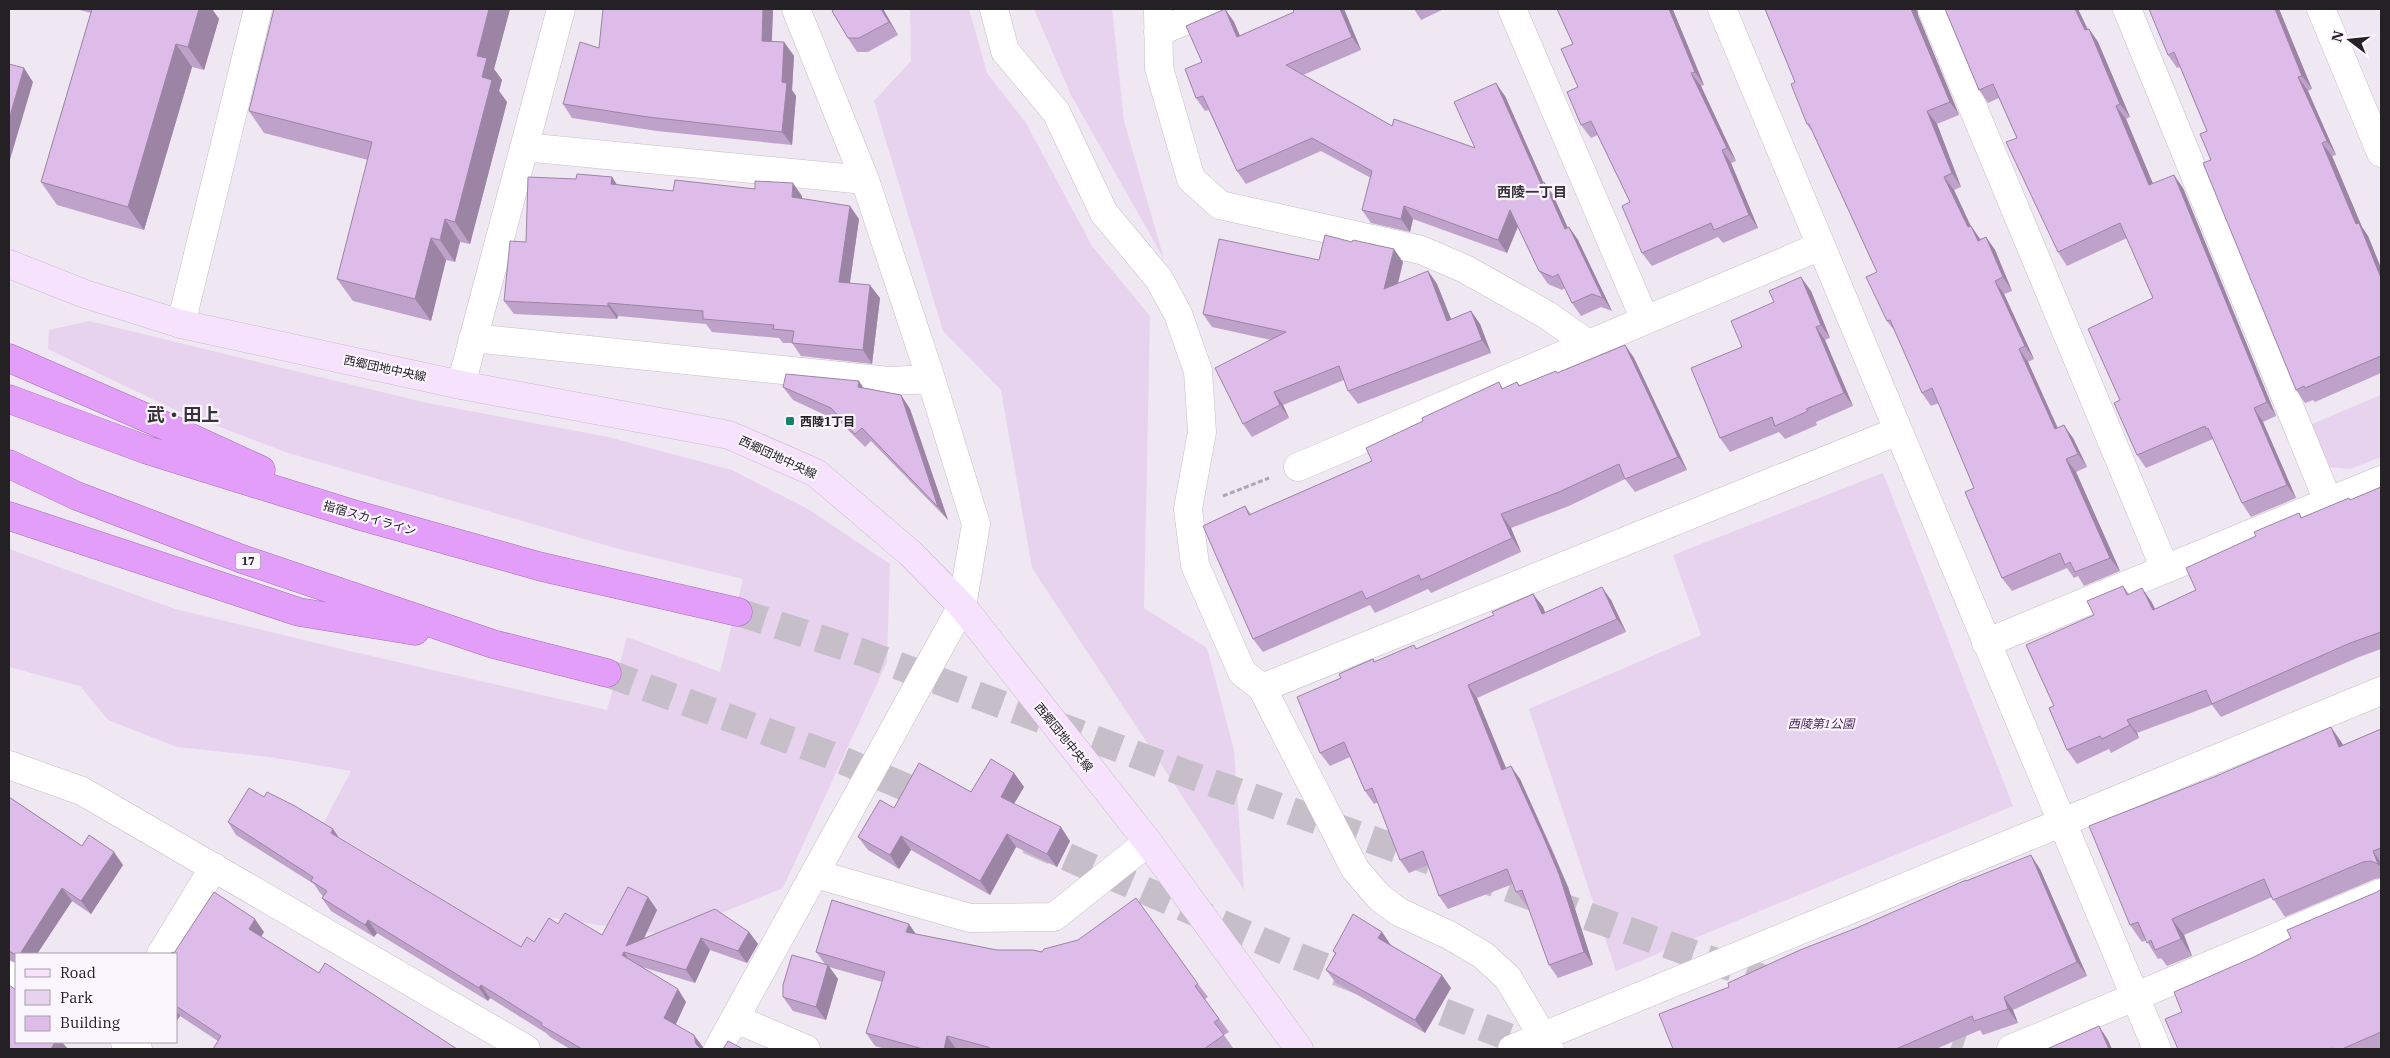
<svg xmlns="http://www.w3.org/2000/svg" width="2390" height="1058" font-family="'IBM Plex Serif','Noto Sans JP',serif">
<rect width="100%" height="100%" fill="#efe7f2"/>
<path fill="#e8d3ef" d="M910 9H969L987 73 1026 123 1092 246 1150 316 1144 608 1207 648 1234 750 1244 890 1032 568 1001 390 943 331 874 101 911 61Z
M1034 9H1112L1124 121 1164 259 1071 95Z
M89 321 427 403 608 437 732 470 808 509 890 564 887 662 783 888 666 935 552 918 526 950 322 826 351 771 270 757 177 747 108 720 80 686 9 667V549L175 609 354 652 607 710 627 637 720 672 743 579 615 548 285 452 173 409 48 349 49 330Z
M2381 395V457L2350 469 2328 467 2312 424Z
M1883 473 2013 806 1616 971 1529 709 1701 635 1673 555Z"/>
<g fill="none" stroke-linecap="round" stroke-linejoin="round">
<path stroke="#c6bfc9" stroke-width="28" stroke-dasharray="28 14" stroke-linecap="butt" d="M738 612 864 653 1182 772 1431 861
M607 673 830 755 940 802
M1028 840 1294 955 1361 981
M1469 874 1784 986
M1404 997 1540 1049
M1912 1031 1962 1049"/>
<defs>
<path id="street" d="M994 9 1005 51 1056 112 1104 213 1159 279 1178 314 1198 371 1202 432 1188 509 1195 565 1242 672 1262 688 1355 869 1379 897 1399 912 1449 935 1483 955 1508 978 1550 1049
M1158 9 1159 68 1191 179 1220 205 1421 250 1465 269 1547 315 1588 344
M1512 9 1645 320
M1722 9 2157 1049
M1932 9 2165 569
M2127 9 2328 501
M2321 9 2381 153
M1158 32 1213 9
M524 147 865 180
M181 324 258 9
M473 338 889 381 931 379
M461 385 561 9
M1298 467 1821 246
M1986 643 2381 480
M1262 688 1898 431
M9 765 82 791 526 1049
M816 874 970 918 1054 917 1148 842
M161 954 214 867
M9 975 16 979
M736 1019 806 1049
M125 1042 138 1049
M718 1049 962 606 976 524 931 379 865 180 796 9
M1512 1049 2381 691
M2011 1049 2381 893"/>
<path id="secondary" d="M9 264 85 294 181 324 461 385 729 435 816 473 910 553 962 606 1148 842 1299 1049"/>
<path id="highway" d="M9 358 163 425 261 470
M9 399 147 450 357 515 542 567 738 612
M9 464 77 496 242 559 493 644 607 673
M9 516 299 612 415 631"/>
</defs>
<use href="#street" stroke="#c6bdc8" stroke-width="29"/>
<use href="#secondary" stroke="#c6bdc8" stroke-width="29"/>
<use href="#highway" stroke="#a072af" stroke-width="29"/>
<path stroke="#afa8b1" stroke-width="3" stroke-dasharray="5 2.5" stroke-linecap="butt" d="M1223 496 1269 478"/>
<use href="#street" stroke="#fff" stroke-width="28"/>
<use href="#secondary" stroke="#f7e2fe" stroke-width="28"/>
<use href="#highway" stroke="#e39efa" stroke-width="28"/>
</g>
<path fill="#bfa2c9" d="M76 9H212L219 19 204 70 192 67 144 230 57 205 41 182 91 13Z
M274 9H510L494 69 502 80 499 91 507 102 470 244 460 242 455 262 446 260 431 321 353 301 337 279 368 160 264 133 249 111Z
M773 9 772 41 784 42 794 56 792 90 796 96 792 145 657 131 572 118 563 104 599 48Z
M883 9 898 35 868 52H857L848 38Z
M1225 9 1234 22 1240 36 1294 12 1293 9H1344L1361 50 1303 75 1392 126 1475 148 1505 96 1543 183 1544 182 1553 195 1568 228 1569 227 1578 240 1612 311 1601 307 1581 316 1572 303 1565 288 1562 290 1548 284 1539 271 1518 227 1507 253 1413 219 1410 232 1371 223 1362 210 1371 178 1321 151 1246 184 1237 171 1209 110 1205 111 1196 98 1202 62Z
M1414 9H1444L1421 20Z
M1557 9H1677L1673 10 1704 85 1701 86 1736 161 1731 163 1758 228 1723 243 1718 237 1652 266 1642 253 1630 202 1598 135 1591 138 1581 125 1573 44Z
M1765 9H1917L1918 15 1959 115 1937 124 1961 187 1954 190 1971 226 1980 239 1986 237 1995 250 2012 291 2004 294 2034 359 2028 362 2058 428 2073 438 2087 467 2076 472 2120 571 2084 586 2078 576 2074 578 2067 568 2012 591 2002 578 1974 488 1939 403 1931 406 1922 393 1897 334 1887 321 1877 272 1813 133 1807 124 1795 82Z
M1945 9H2078L2088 29H2089L2098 42 2130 117 2126 119 2153 184 2183 188 2276 416 2263 422 2296 498 2251 517 2242 503 2213 439 2146 468 2137 455 2120 400 2153 298 2127 238 2067 266 2058 252 2017 138 1999 98 1988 103 1979 90Z
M2279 9 2312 89 2308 91 2336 155 2332 156 2362 227 2368 236 2381 268V373L2315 402 2313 400 2305 403 2296 390 2211 160 2207 131 2180 67 2177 68 2168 55Z
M612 177 617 185 673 191 802 196V199L859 219 850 283 880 298 872 364 801 356 792 343H783L779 338 712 332 706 324 618 316 617 319 514 314 504 301 526 242 576 179Z
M1319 260 1403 262 1398 284 1428 271 1437 284 1451 319 1471 311 1480 324 1491 353 1358 404 1348 391 1344 380 1283 405 1289 418 1252 437 1243 424 1271 340 1212 327 1203 314Z
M1811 291 1830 338 1825 340 1853 406 1816 422 1817 425 1785 439 1779 432 1730 452 1720 438 1742 347Z
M1625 345 1634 358 1687 470 1635 492 1625 479 1569 506 1511 528 1521 552 1431 593 1428 589 1375 613 1370 605 1263 652 1253 639 1245 506 1251 514 1372 461 1423 421 1499 382 1503 389 1517 382 1520 386 1558 373Z
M783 387 864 388 901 395 910 409 948 520 871 441 865 447 840 422 793 400Z
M2381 487V649L2359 657 2221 717 2212 705 2137 733 2139 738 2111 753 2109 749 2077 764 2067 750 2054 706 2094 615 2123 586 2129 594 2151 601 2155 609 2196 590 2256 536 2299 513 2302 518 2350 500Z
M1533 594 1543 607 1545 613 1611 600 1626 632 1477 698 1506 768 1520 779 1552 849 1568 887 1593 965 1558 978 1549 965 1528 905H1526L1516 892 1513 884 1448 909 1439 896 1428 865 1409 873 1400 860 1378 802 1374 804 1365 791 1350 757 1330 766 1320 753 1341 678 1373 659 1374 661 1417 649 1494 615Z
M2381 729V878L2375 879 2285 917 2272 897 2184 935 2192 956 2167 966 2161 958 2158 959 2146 940 2142 942 2130 925 2342 743 2343 745Z
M1014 773 1024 787 1014 804 1070 841 1057 867 1016 847 990 895 911 850 899 869 868 850 858 837 971 792Z
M9 797 82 846 123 865 91 914 72 901 37 954H16V963L9 960Z
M264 797 340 839 521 947 534 942 558 924 602 935 648 897 657 910 644 938 749 932 758 944 747 963 710 950 695 983 642 967 686 1002 676 1024 703 1047V1049H570L550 1037 546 1033 490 998 488 1001 377 933 374 937 331 911 322 898 323 896 320 893 314 884 236 835 228 822Z
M2040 869 2087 976 2013 1010 2018 1023 1983 1035 1980 1030 1936 1049H1673L1729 987 1859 927 1967 881Z
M2381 889V1049H2178L2182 1012 2254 957 2377 892Z
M264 932 261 937 319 973 218 1041 180 1016 176 1022V954L174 953Z
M1382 932 1391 945 1451 988 1425 1033 1336 983 1326 970 1335 954 1333 951Z
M916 934 997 950 1042 952 1198 984 1208 997 1205 999 1229 1032 1224 1035 1233 1048 1231 1049H886L875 1046 866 1033 882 982 829 967 838 979 826 1020 793 1011 783 997 825 964 816 952Z"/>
<path fill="#9b84a4" d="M199 9H212L219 19 204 70 188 47Z
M489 9H510L494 69 502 80 499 91 507 102 470 244 455 222 482 77 477 56Z
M763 9H773L771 54 762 41Z
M881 9H883L898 35 889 22Z
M1225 9 1234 22 1246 50 1237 37Z
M1340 9H1344L1361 50 1352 37Z
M1669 9H1672L1673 10 1704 85 1695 72Z
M1911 9H1917L1918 15 1959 115 1950 102Z
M2075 9H2078L2094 44 2085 30Z
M2275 9H2279L2312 89 2302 76Z
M2089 29 2098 42 2130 117 2120 104Z
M784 42 794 56 792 90 796 96 792 145 782 132V82Z
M176 44 192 67 144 230 128 207Z
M24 68 33 82 9 163V119Z
M1691 73 1701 86 1736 161 1727 148Z
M2298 77 2308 91 2336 155 2327 141Z
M1496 83 1505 96 1550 197 1541 184Z
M2116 106 2126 119 2159 198 2149 185Z
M1927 111 1937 124 1961 187 1952 173Z
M2322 143 2332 156 2362 227 2368 236 2381 268V278L2356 224Z
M1722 150 1731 163 1758 228 1749 215Z
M2174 175 2183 188 2276 416 2267 402Z
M612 177 621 191 611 184Z
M1944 177 1954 190 1976 238 1971 226 1980 239 1987 254 1968 227Z
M1544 182 1553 195 1574 242 1565 229Z
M793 183 802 196 801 211 792 197Z
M850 206 859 219 848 295 839 282Z
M1404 206 1413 219 1410 232 1401 219Z
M1510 210 1519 223 1507 253 1498 240Z
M445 219 460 242 455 262 440 240Z
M1569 227 1578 240 1612 311 1603 298Z
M1986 237 1995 250 2012 291 2003 277Z
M431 238 446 260 431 321 415 299Z
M1394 249 1403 262 1393 302 1384 289Z
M1428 271 1437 284 1457 334 1447 321Z
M1801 277 1811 291 1830 338 1821 325Z
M1995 281 2004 294 2034 359 2025 346Z
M870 285 880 298 872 364 863 350Z
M608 303 618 316 617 319 608 306Z
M1471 311 1480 324 1491 353 1482 340Z
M1816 327 1825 340 1853 406 1844 393Z
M1625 345 1634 358 1687 470 1678 457Z
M2019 349 2028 362 2064 443 2055 429Z
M859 381 868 395 858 387Z
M1274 392 1283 405 1289 418 1280 405Z
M901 395 910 409 948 520 938 507Z
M2254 408 2263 422 2296 498 2287 485Z
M2064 425 2073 438 2087 467 2078 454Z
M2066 459 2076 472 2120 571 2110 558Z
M1501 514 1511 528 1521 552 1512 538Z
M1602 587 1611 600 1626 632 1617 619Z
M2142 588 2151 601 2162 623 2153 610Z
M1533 594 1543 607 1551 627 1542 614Z
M1468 685 1477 698 1512 783 1502 770Z
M2127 720 2137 733 2139 738 2130 725Z
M2331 727 2342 743 2351 763 2339 747Z
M1511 766 1520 779 1568 887 1593 965 1584 952Z
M1014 773 1024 787 1010 810 1001 797Z
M1061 827 1070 841 1057 867 1047 854Z
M333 829 342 842 331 833Z
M1007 834 1016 847 990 895 980 881Z
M901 836 911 850 899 869 890 855Z
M2373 851 2381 863V868L2378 864Z
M114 852 123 865 91 914 81 901Z
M2031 855 2040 869 2087 976 2077 962Z
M62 888 72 901 37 954H20Z
M648 897 657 910 636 956 626 946Z
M255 919 264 932 258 942 249 929Z
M2172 919 2184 935 2192 956 2181 939Z
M368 920 377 933 374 937 365 925Z
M909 924 918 937 906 932Z
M749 932 758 944 747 963 738 951Z
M1382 932 1391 946 1378 938Z
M701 938 710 950 695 983 686 970Z
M624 952 632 965 622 955Z
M828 965 838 979 826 1020 816 1007Z
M1442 975 1451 988 1425 1033 1415 1020Z
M481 985 490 998 488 1001 479 988Z
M678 989 686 1002 673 1030 664 1018Z
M2004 997 2013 1010 2018 1023 2008 1009Z
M176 1010 180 1016 176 1022Z
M2099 1026 2108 1040 2112 1049H2109Z
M694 1035 703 1047V1049H699L696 1044Z
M947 1036 956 1049H944Z
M55 1042H62L68 1049H51Z"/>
<path fill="#debcea" stroke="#9b84a4" d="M92 9H199L188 47 176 44 128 207 41 182Z
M274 9H489L477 56 487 58 482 77 492 80 455 222 445 219 440 240 431 238 415 299 337 279 372 142 249 111Z
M603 9H763L762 41 784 42 782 82 787 83 782 132 648 117 563 104 580 42 599 48Z
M835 9H881L889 22 859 38H848L832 11Z
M1225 9 1237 37 1294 12 1293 9H1340L1352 37 1286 65 1392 126 1394 119 1475 148 1454 102 1496 83 1541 184 1544 182 1565 229 1569 227 1603 298 1592 294 1572 303 1558 274 1553 277 1539 271 1510 210 1498 240 1404 206 1401 219 1362 210 1372 171 1312 138 1237 171 1203 96 1196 98 1185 69 1202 62 1186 26Z
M1557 9H1669L1695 72 1691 73 1727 148 1722 150 1749 215 1714 230 1711 223 1642 253 1622 206 1630 202 1591 121 1581 125 1567 92 1578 87 1561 49 1573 44Z
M1765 9H1911L1950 102 1927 111 1952 173 1944 177 1968 227 1971 226 1978 241 1986 237 2003 277 1995 281 2025 346 2019 349 2055 429 2064 425 2078 454 2066 459 2110 558 2075 572 2070 562 2065 565 2060 553 2002 578 1965 492 1974 488 1932 388 1922 393 1890 320 1887 321 1866 277 1877 272 1809 124H1807L1791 84 1795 82Z
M1945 9H2075L2085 30 2089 29 2120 104 2116 106 2149 185 2174 175 2267 402 2254 408 2287 485 2242 503 2208 428 2206 429 2205 426 2137 455 2114 403 2120 400 2088 329 2153 298 2120 223 2058 252 2006 142 2017 138 1993 84 1979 90Z
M2149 9H2275L2302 76 2298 77 2327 141 2322 143 2356 224 2359 223 2381 278V356L2305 388 2304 386 2296 390 2203 163 2211 160 2200 134 2207 131 2174 52 2168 55Z
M9 64 24 68 9 119Z
M577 174 612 177 611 184 673 191 675 180 755 189V181L793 183 792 197 850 206 839 282 870 285 863 350 792 343 794 331 773 329 774 325 703 319V311L608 303V306L504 301 510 241 526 242 528 177 576 179Z
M1325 235 1352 242 1353 240 1394 249 1384 289 1428 271 1447 321 1471 311 1482 340 1348 391 1339 366 1274 392 1280 405 1243 424 1215 368 1286 332 1203 314 1219 239 1319 260Z
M1801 277 1821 325 1816 327 1844 393 1806 409 1808 411 1775 426 1772 417 1720 438 1691 368 1742 347 1731 321 1774 302 1769 291Z
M1625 345 1678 457 1625 479 1619 464 1559 492 1501 514 1512 538 1421 580 1419 575 1366 599 1362 591 1253 639 1203 526 1245 506 1249 515 1372 461 1366 448 1423 421 1422 418 1499 382 1502 389 1517 382 1519 386 1556 371 1557 373Z
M786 374 859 381 858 387 901 395 938 507 862 428 855 434 831 408 783 387Z
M2381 487V632L2350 643 2212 704 2206 690 2127 720 2130 725 2102 739 2100 736 2067 750 2049 708 2054 706 2026 645 2094 615 2087 601 2123 586 2127 595 2142 588 2153 610 2196 590 2186 568 2256 536 2254 532 2299 513 2301 518 2349 498 2350 500Z
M1602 587 1617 619 1468 685 1502 770 1511 766 1543 836 1559 874 1584 952 1549 965 1522 890 1516 892 1507 869 1439 896 1423 851 1400 860 1372 788 1365 791 1344 742 1320 753 1297 697 1341 678 1339 674 1373 659 1374 662 1414 645 1416 649 1494 615 1492 612 1533 594 1542 614Z
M2331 727 2339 747 2381 729V848L2373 851 2378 864 2371 861 2363 862 2273 900 2264 879 2172 919 2181 939 2155 950 2151 940 2147 943 2138 922 2130 925 2089 826 2214 777Z
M991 759 1014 773 1001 797 1061 827 1047 854 1007 834 980 881 901 836 890 855 858 837 880 800 894 808 919 763 971 792Z
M249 788 264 797 267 792 295 806 333 829 331 833 521 947 527 937 534 942 549 918 558 924 565 913 602 935 628 887 648 897 626 946 715 909 749 932 738 951 701 938 686 970 624 952 622 955 678 989 664 1018 694 1035 696 1044 701 1049H582L541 1025 542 1023 481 985 479 988 368 920 365 925 322 898 327 891 311 881 313 877 228 822Z
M9 797 82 846 89 835 114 852 81 901 62 888 20 954H16V955L9 951Z
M2031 855 2077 962 2004 997 2008 1009 1974 1021 1972 1016 1896 1049H1673L1659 1014 1729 987 1728 983 1800 950 1859 927 1966 880V881Z
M2381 889V1032L2342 1049H2334L2333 1048 2330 1049H2178L2165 1019 2182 1012 2174 992 2254 957 2291 938 2287 930 2377 892Z
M214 892 255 919 249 929 319 973 325 963 457 1049H213L221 1036 176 1006V954H170L172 952 174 953Z
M1136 898 1198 984 1195 986 1219 1019 1214 1022 1224 1035 1204 1049H991L988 1047 947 1036 944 1049H923L866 1033 885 972 816 952 832 900 909 924 906 932 997 950H1033L1042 952 1044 949 1078 940Z
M1353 914 1382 932 1378 938 1442 975 1415 1020 1326 970 1336 953 1333 951 1339 940Z
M792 955 828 965 816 1007 783 997V985Z
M9 985 16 990V1042H55L51 1049H9Z
M2099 1026 2109 1049H2047Z
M728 1041 743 1049H723Z"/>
<rect fill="#128565" stroke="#fbf5fe" stroke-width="2" x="785" y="416" width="10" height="10" rx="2.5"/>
<g text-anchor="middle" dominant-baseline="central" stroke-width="4.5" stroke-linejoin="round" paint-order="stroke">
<rect fill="#fbf5fe" stroke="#646166" stroke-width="1" x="235.5" y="552.5" width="25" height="17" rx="4"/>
<g font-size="11" font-weight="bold" fill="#242125">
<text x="248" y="561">17</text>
</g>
<g font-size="12" fill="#242125" stroke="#fbf5fe">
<text transform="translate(385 368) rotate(12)">西郷団地中央線</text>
<text transform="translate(778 457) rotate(25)">西郷団地中央線</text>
<text transform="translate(370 518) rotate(16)">指宿スカイライン</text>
<text transform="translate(1064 737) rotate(51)">西郷団地中央線</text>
</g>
<g font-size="12" font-weight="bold" fill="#242125" stroke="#fbf5fe" text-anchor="start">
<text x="800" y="421">西陵1丁目</text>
</g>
<g font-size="12" font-style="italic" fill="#4d235b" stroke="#fbf5fe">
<text x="1821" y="723">西陵第1公園</text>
</g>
<g font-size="14" font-weight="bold" fill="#38323b" stroke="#fbf5fe">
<text x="1532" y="192">西陵一丁目</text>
</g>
<g font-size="18" font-weight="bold" fill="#38323b" stroke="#fbf5fe">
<text x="183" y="414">武・田上</text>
</g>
</g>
<rect width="2390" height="1058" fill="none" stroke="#242125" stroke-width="20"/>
<rect x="15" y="953" width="162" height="90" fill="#fbf5fe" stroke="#a5a0a7"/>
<rect x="25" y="969" width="25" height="8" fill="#f7e2fe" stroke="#a5a0a7"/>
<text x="60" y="978" font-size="15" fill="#242125">Road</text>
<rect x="25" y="990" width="25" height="15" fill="#e8d3ef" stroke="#a5a0a7"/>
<text x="60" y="1003" font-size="15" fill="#242125">Park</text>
<rect x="25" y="1016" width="25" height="15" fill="#debcea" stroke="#a5a0a7"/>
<text x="60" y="1028" font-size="15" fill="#242125">Building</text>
<g transform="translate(2350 40) rotate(286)" stroke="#fbf5fe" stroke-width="4" paint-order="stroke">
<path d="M0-4L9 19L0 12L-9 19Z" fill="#242125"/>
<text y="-8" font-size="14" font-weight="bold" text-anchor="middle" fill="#242125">N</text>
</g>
</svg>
